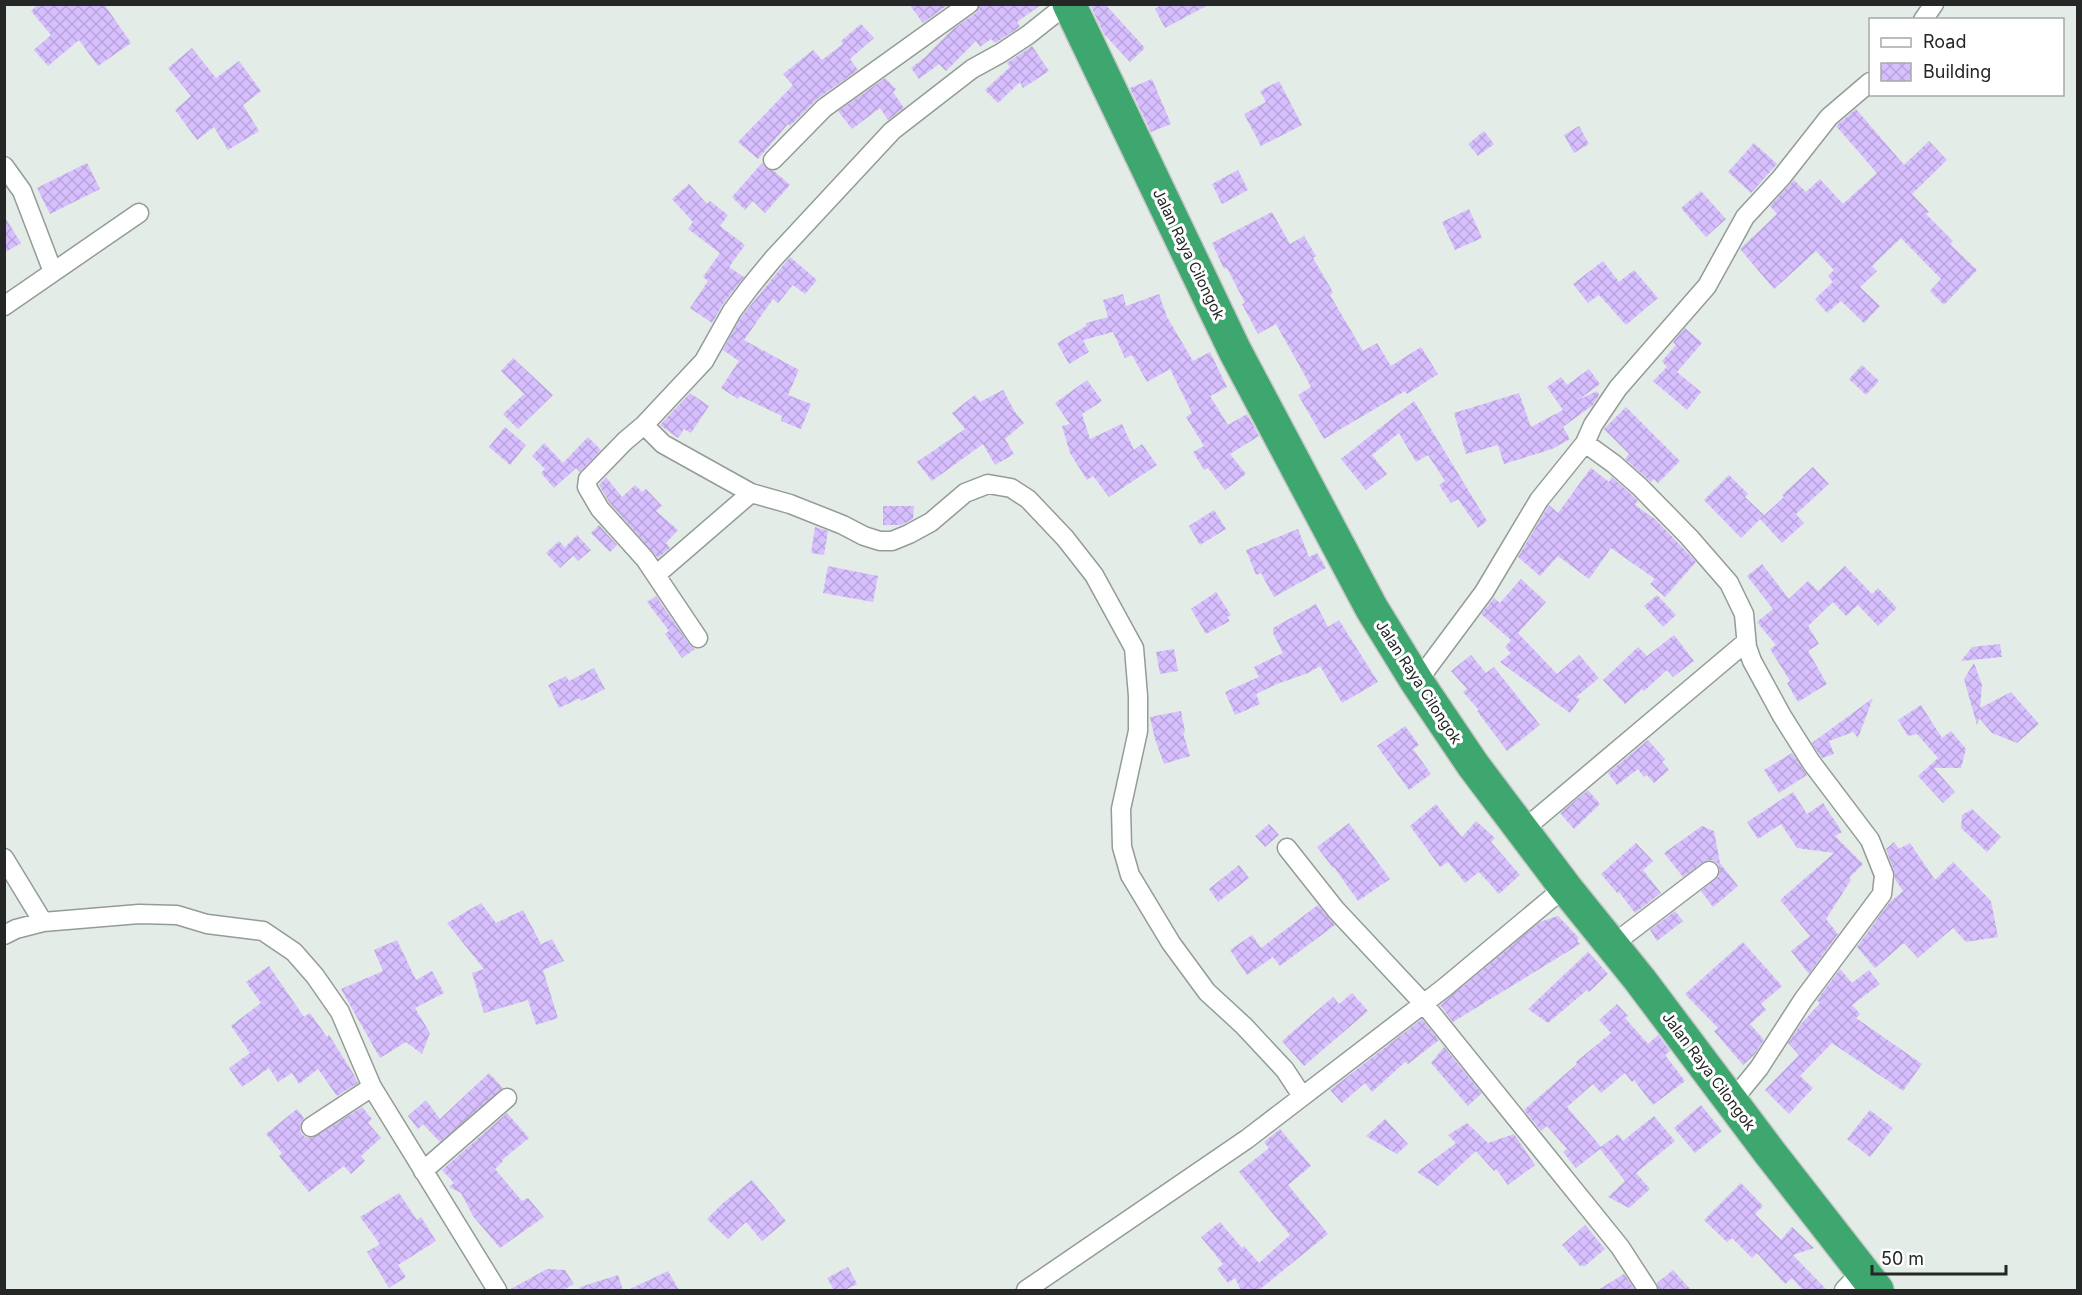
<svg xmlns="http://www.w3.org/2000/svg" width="2082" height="1295" font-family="Inter,sans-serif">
<defs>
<pattern id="building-cross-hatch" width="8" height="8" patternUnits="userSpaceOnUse" patternTransform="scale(1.5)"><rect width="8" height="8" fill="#d7bfff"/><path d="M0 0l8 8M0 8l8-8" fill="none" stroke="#b8a4da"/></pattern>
</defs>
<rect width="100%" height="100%" fill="#e3ece6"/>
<path fill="url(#building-cross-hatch)" d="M38 4H104L131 43 98 66 79 40 48 66 34 50 51 35 31 11Z
M909 4H949L923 23Z
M980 4H1042L1017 22 1020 27 995 43 991 39 980 47 976 41 946 71 939 64 919 79 911 68 924 58 953 29 976 13Z
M1090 4H1105L1145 48 1130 62 1104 34Z
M1162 4H1210L1165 28 1155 9Z
M861 24 874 38 850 59 858 70 817 99 790 126 788 124 758 159 738 142 793 85 783 74 813 50 822 60 843 44 841 41Z
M1032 46 1049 71 1023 88 1020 82 998 103 985 90 1010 67 1007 63Z
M192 48 216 78 239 61 261 91 243 105 259 131 228 150 214 127 197 140 175 110 191 96 168 68Z
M885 78 896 89 893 92 904 108 888 120 880 108 852 129 838 111Z
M1152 79 1171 124 1151 132 1130 88Z
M1279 81 1302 125 1261 146 1244 114 1266 102 1260 91Z
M1856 109 1904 165 1929 141 1947 160 1912 194 1929 212 1926 214 1953 241 1950 244 1977 270 1944 305 1930 291 1941 279 1901 238 1872 266 1877 271 1860 287 1880 306 1864 323 1841 301 1827 313 1815 299 1833 282 1828 276 1834 270 1816 251 1774 289 1740 249 1777 214 1770 206 1794 180 1806 192 1820 179 1843 204 1877 173 1836 126Z
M1579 126 1589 144 1574 153 1564 135Z
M1484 131 1494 144 1478 156 1468 144Z
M1754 143 1777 164 1751 193 1728 172Z
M87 163 100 189 50 214 37 188Z
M762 163 766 168 774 171 790 185 765 213 753 201 745 210 732 197Z
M1238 170 1248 190 1222 204 1212 184Z
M689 184 707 204 710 201 728 215 720 226 745 245 729 267 744 277 723 304 712 323 690 308 708 281 703 277 720 253 688 229 693 222 672 199Z
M1701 191 1726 219 1706 237 1681 208Z
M1469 209 1482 238 1455 250 1442 222Z
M1272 212 1290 244 1304 236 1316 256 1313 258 1333 292 1330 295 1363 351 1377 343 1391 366 1421 347 1438 374 1407 394 1405 391 1324 439 1298 395 1311 387 1298 363 1276 324 1258 334 1242 304 1245 303 1227 268 1224 269 1212 243Z
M4 216 21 243 4 253Z
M790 257 817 280 805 294 793 285 778 303 773 299 744 340 799 370 788 395 811 404 801 429 781 421 782 416 740 396 738 399 721 388 739 361 723 350 741 317Z
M1603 261 1619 282 1634 270 1658 298 1626 325 1599 295 1588 303 1573 284Z
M1123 294 1126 306 1159 294 1167 317 1193 361 1210 352 1227 387 1210 396 1228 425 1247 414 1259 436 1230 454 1246 474 1225 490 1208 468 1204 470 1193 452 1204 446 1186 417 1192 413 1170 369 1147 382 1132 355 1125 358 1113 332 1083 340 1089 352 1069 364 1057 343 1086 326V323L1108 317 1103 300Z
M1685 328 1702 343 1677 372 1701 392 1687 410 1653 381 1667 367 1662 361 1676 345 1673 342Z
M513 358 553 395 518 429 503 414 524 394 501 371Z
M1862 365 1879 381 1866 395 1849 379Z
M1589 369 1600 384 1578 400 1597 391 1599 395 1593 405 1563 427 1570 439 1552 449 1504 464 1498 445 1466 454 1454 413 1519 393 1531 427 1563 410 1547 387 1561 377 1567 385Z
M1087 380 1102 401 1082 414 1090 439 1122 424 1134 450 1142 444 1157 465 1109 497 1093 476 1087 480 1070 453 1062 426 1070 424 1055 403Z
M1003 390 1015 412 1024 423 1005 439 1014 454 995 465 983 444 932 481 917 462 965 429 952 413 975 395 980 402Z
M690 393 709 406 691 433 684 429 678 438 660 425Z
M1414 401 1487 521 1478 528 1458 499 1451 503 1439 485 1445 481 1428 455 1416 462 1399 433 1372 455 1387 474 1366 490 1341 459Z
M1626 407 1680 461 1658 483 1654 479 1651 482 1625 459 1629 454 1604 429Z
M505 427 526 445 510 465 489 447Z
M588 437 601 450 580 472 576 468 554 488 541 473 545 469 532 456 544 443 563 463Z
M1813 467 1829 484 1796 514 1804 523 1782 543 1760 519 1784 497 1782 495Z
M1591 468 1609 482 1612 477 1632 495 1638 501 1635 505 1656 520 1696 562 1665 597 1650 584 1655 579 1611 548 1589 579 1558 556 1540 576 1518 557 1549 505 1558 513Z
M1729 475 1748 494 1745 497 1764 515 1741 538 1704 500Z
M606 477 622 497 635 485 642 492 646 489 662 506 656 511 678 530 666 543 670 548 658 558 609 502 599 485Z
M883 506H914L913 519 901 525H883Z
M1214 510 1226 529 1200 545 1189 526Z
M599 525 617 545 610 552 591 533Z
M815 527 828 531 824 555 811 553Z
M1298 529 1309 557 1317 553 1326 568 1274 597 1261 573 1256 575 1246 550Z
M577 535 591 550 578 561 565 547Z
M559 541 573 556 560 568 546 553Z
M1762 564 1789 599 1808 581 1818 591 1845 566 1872 594 1878 588 1897 608 1878 626 1858 605 1846 616 1833 602 1808 626 1819 644 1808 651 1827 684 1798 702 1787 683 1790 681 1770 649 1776 645 1757 622 1773 609 1747 576Z
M828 566 878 576 873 602 823 593Z
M1521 579 1546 602 1518 633 1557 674 1579 655 1599 678 1576 697 1580 699 1570 713 1500 662 1511 653 1505 647 1511 640 1481 614 1494 598 1500 603Z
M1216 592 1231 615 1227 617 1230 621 1206 634 1191 609Z
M1657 595 1676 615 1663 627 1644 606Z
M656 596 689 644 695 649 682 658 665 634 669 631 647 602Z
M1316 604 1328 627 1339 620 1378 682 1342 703 1320 666 1308 673 1277 684 1256 694 1260 704 1235 715 1225 692 1259 677 1254 667 1283 653 1273 633V628Z
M1674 635 1694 661 1673 677 1667 670 1644 691 1642 689 1625 704 1603 680 1638 647 1647 656Z
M2000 644 2002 657 1961 661 1972 647Z
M1174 649 1178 671 1160 674 1156 652Z
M1471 655 1486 673 1494 667 1540 725 1507 751 1477 711 1479 710 1463 692 1467 689 1451 671Z
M1974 663 1982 685 1980 708 2011 692 2039 724 2017 743 1992 733 1979 718 1977 725 1964 679Z
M594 668 605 689 581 701 580 698 559 708 548 685 566 676 569 681Z
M1873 698 1858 738 1853 732 1829 741 1834 754 1822 758 1812 743Z
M1921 705 1942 738 1951 731 1966 749 1961 768H1934L1955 792 1943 803 1918 776 1938 758 1917 734 1908 736 1898 720Z
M1181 711 1185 732 1183 733 1190 756 1164 764 1155 739 1150 717Z
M1405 726 1419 745 1413 749 1431 774 1409 790 1377 746Z
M1648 740 1665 759 1662 762 1669 770 1654 783 1647 775 1644 777 1638 769 1617 785 1608 773Z
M1792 753 1807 775 1779 793 1764 770Z
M1588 790 1600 804 1574 829 1560 813Z
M1793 792 1807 814 1823 803 1842 832 1835 836 1863 864 1849 878 1851 880 1826 919 1838 934 1809 974 1791 951 1810 936 1780 900 1834 853 1797 848 1781 824 1758 839 1747 822Z
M1436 804 1462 837 1476 821 1495 838 1491 842 1520 875 1499 894 1479 872 1465 883 1448 862 1440 867 1410 826Z
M1972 809 2001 837 1987 852 1961 828 1962 815Z
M1349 823 1390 879 1358 901 1334 867 1333 868 1317 847Z
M1269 824 1279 835 1265 847 1255 836Z
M1702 826 1714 831 1720 863 1738 886 1713 907 1701 891 1719 876 1720 870 1718 864 1713 860H1707L1683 877 1664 853Z
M1894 842 1899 849 1910 843 1935 880 1953 862 1991 901 1998 937 1966 942 1953 928 1918 958 1904 943 1875 968 1857 947 1889 903 1903 891 1895 879 1894 871 1886 849Z
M1636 843 1653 861 1643 870 1661 893 1635 913 1619 892 1617 893 1601 874Z
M1239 865 1249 878 1218 902 1209 889Z
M481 903 496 923 523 910 541 944 552 939 564 961 543 970 558 1018 536 1025 528 1000 484 1013 472 973 484 969 447 923Z
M1318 905 1335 925 1280 966 1273 957 1247 975 1230 950 1252 935 1261 948Z
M1675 911 1683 921 1657 941 1650 930Z
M1558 916 1579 938 1577 941 1580 944 1453 1022 1440 1005 1540 922Z
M397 940 416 980 432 971 444 993 415 1008 430 1033 422 1054 406 1042 380 1058 341 989 383 971 374 950Z
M1743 942 1782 986 1761 1004 1766 1010 1750 1024 1764 1040 1754 1055 1743 1065 1714 1031 1718 1028 1685 994Z
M1588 952 1608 974 1589 992 1587 990 1548 1023 1528 1009Z
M269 966 304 1017 310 1013 327 1037 329 1035 354 1075 358 1083 337 1096 318 1069 299 1084 292 1073 278 1082 269 1068 242 1087 229 1068 250 1053 231 1026 261 1003 246 982Z
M1840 969 1852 983 1869 970 1880 984 1852 1005 1860 1014 1856 1018 1922 1064 1903 1091 1832 1043 1800 1076 1813 1088 1789 1114 1765 1090 1799 1055 1788 1043 1801 1024 1820 1003 1817 1000Z
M1352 993 1368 1011 1304 1066 1282 1041 1333 997 1339 1004Z
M1617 1004 1628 1016 1625 1018 1648 1044 1658 1035 1670 1051 1665 1055 1685 1081 1653 1105 1634 1080 1632 1082 1625 1073 1601 1093 1593 1084 1567 1107 1601 1147 1618 1134 1623 1141 1654 1116 1675 1141 1636 1173 1650 1189 1629 1208 1608 1197 1625 1181 1600 1149 1576 1168 1563 1152 1567 1149 1547 1126 1541 1131 1524 1110 1577 1064 1576 1062 1611 1033 1599 1020Z
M1422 1019 1439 1040 1408 1064 1405 1062 1372 1092 1365 1083 1342 1103 1330 1090Z
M1444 1047 1482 1093 1468 1106 1431 1063Z
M489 1073 503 1088 440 1142 423 1124 418 1129 408 1116 426 1100 440 1119Z
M1701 1105 1722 1131 1695 1153 1674 1128Z
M362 1107 372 1119 368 1123 381 1138 361 1156 365 1161 351 1174 344 1166 309 1192 279 1156 282 1153 266 1134 297 1109 304 1118 300 1127 301 1133 305 1137 312 1138Z
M1870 1110 1893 1128 1870 1157 1847 1139Z
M507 1113 529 1138 502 1160 503 1161 495 1169 522 1201 528 1198 544 1217 500 1248 473 1216 461 1193 449 1187 454 1183 442 1170Z
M1385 1119 1408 1144 1397 1154 1366 1136Z
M1467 1123 1488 1143 1514 1134 1535 1165 1508 1185 1496 1169 1494 1171 1476 1151 1438 1186 1417 1172 1456 1143 1448 1135Z
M1280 1129 1311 1166 1288 1185 1328 1234 1259 1290H1241L1235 1278 1228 1283 1217 1269 1223 1264 1201 1237 1220 1222 1242 1248 1244 1246 1259 1263 1290 1235 1239 1172 1269 1148 1264 1142Z
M752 1180 786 1221 762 1241 746 1222 728 1239 707 1219 723 1203Z
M1741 1183 1763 1206 1755 1214 1781 1240 1792 1227 1814 1248 1793 1255 1827 1290H1803L1792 1278 1785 1284 1757 1253 1752 1258 1732 1238 1727 1242 1704 1220Z
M399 1193 417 1220 421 1217 436 1241 398 1265 406 1277 389 1288 367 1252 380 1244 360 1217Z
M1585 1225 1605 1249 1585 1266H1580L1562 1245Z
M848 1267 857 1284 845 1290H834L827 1278Z
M547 1269 565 1270 574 1284 563 1290H509Z
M1673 1270 1691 1290H1659L1657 1283Z
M668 1271 679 1290H628Z
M1624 1274 1635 1290H1598Z
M618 1275 623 1290H581L580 1287Z"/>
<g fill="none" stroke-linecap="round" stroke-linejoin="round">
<defs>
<path id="street" d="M1923 20 1934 4
M773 160 824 108 969 4
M4 166 22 191 53 272
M4 306 139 213
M644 425 663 444 751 493
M1585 443 1614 464 1640 487 1689 537 1729 583 1744 614 1747 647 1752 661 1782 716 1811 762 1870 840 1884 875 1882 894 1803 1000 1759 1068 1732 1101
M656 575 751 493 790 504 843 525 864 536 880 541H892L909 534 931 522 965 493 988 484 1011 488 1028 499 1065 538 1094 575 1134 648 1138 696V731L1121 809 1122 847 1130 875 1171 943 1207 992 1244 1026 1285 1070 1302 1096
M698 638 645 559 600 509 587 487 588 479 625 441 644 425 704 361 732 311 750 287 773 259 892 131 972 69 1001 53 1028 35 1067 4
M1417 682 1484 592 1539 500 1585 443 1593 425 1618 388 1707 286 1745 217 1781 178 1829 117 1870 82
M1523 830 1746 642
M1287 848 1336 910 1424 1004 1620 1247 1648 1290
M4 858 43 922
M4 935 16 929 43 922 139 914 177 915 207 924 263 931 294 952 315 976 340 1012 372 1087 497 1290
M1612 945 1709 871
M311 1127 372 1087
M423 1171 507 1098
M1026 1290 1247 1139 1444 988 1565 887
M1844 1290 1862 1271"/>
<path id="highway" d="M1069 4 1235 351 1372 609 1417 682 1473 765 1565 887 1640 980 1770 1153 1877 1290"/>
</defs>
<use href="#street" stroke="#939c96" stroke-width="21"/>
<use href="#highway" stroke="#c6c7c6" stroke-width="36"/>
<use href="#street" stroke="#fff" stroke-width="18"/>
<use href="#highway" stroke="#3ea66f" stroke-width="33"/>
</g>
<g text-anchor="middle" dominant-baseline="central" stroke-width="6" stroke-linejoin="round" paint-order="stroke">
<g font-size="15" fill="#242725" stroke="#fff">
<text transform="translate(1189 254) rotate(64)">Jalan Raya Cilongok</text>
<text transform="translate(1419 682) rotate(57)">Jalan Raya Cilongok</text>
<text transform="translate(1709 1071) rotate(53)">Jalan Raya Cilongok</text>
</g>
</g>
<rect width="2082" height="1295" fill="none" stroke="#242725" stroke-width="12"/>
<rect x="1869" y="18" width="195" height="78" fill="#ffffff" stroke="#a7a9a8" stroke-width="1.5"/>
<rect x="1881" y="38" width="30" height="9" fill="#ffffff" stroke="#a7a9a8" stroke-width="1.5"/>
<text x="1923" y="48" font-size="18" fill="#242725">Road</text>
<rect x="1881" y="63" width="30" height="18" fill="url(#building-cross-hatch)" stroke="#a7a9a8" stroke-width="1.5"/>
<text x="1923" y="78" font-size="18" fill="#242725">Building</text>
<path d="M1872 1265v9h134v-9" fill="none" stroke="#242725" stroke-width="3"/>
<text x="1881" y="1265" font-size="18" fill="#242725" stroke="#ffffff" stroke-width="4.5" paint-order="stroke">50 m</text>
</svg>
